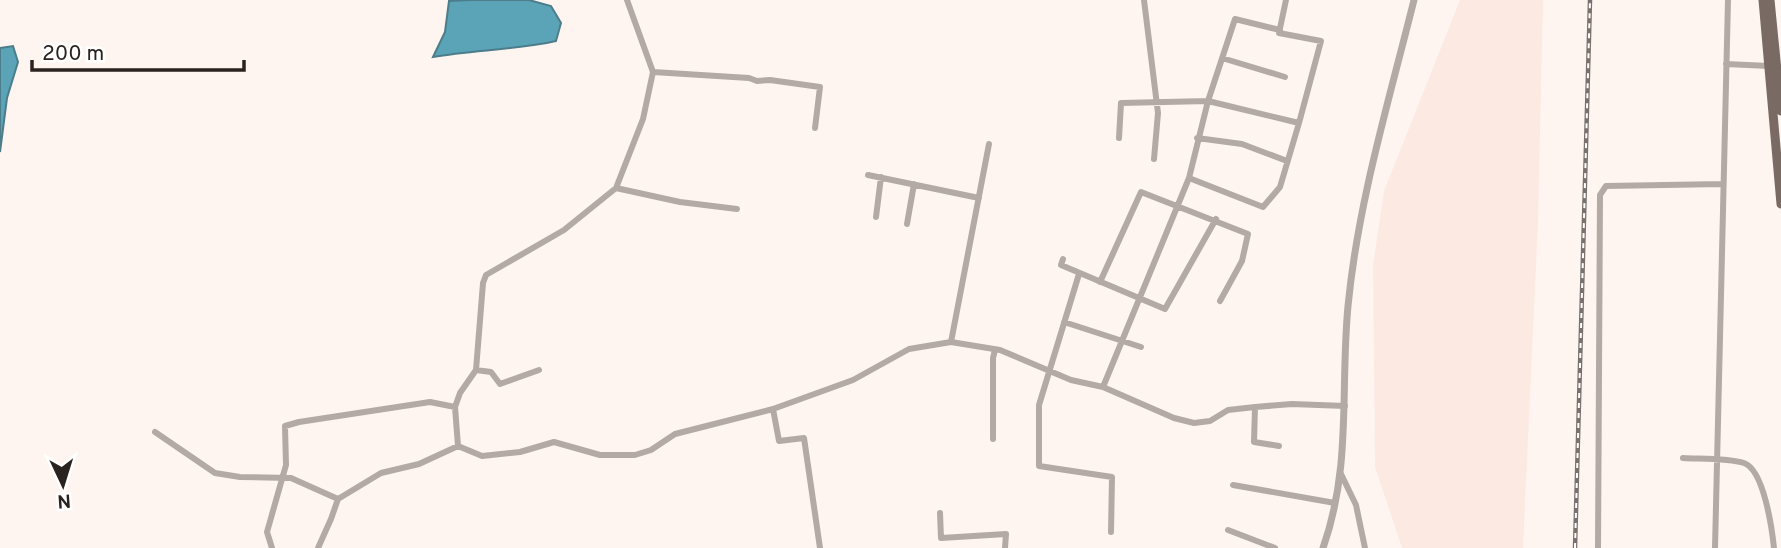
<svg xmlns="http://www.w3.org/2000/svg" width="1781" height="548" font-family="Overpass,sans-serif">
<rect width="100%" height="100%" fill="#fef5f1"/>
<path fill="#fceae2" d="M1460 0H1543L1538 223 1523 548H1402L1375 467 1373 265 1384 191Z"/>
<path fill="#5ba4b8" stroke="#4c7d8a" stroke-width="2" d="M471 0H529L551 6 561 23 556 41C516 50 474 50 433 57L445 32 449 1Z
M13 46 18 62 7 98 0 152V48Z"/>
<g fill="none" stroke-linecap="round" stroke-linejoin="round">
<path stroke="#b3aaa6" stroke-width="6" d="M1144 0 1158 113 1154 159
M1286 0 1279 33 1321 41 1299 123
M1222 58 1285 77
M1726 64 1769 66
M653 72 749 78 757 81 770 80 820 87 815 128
M1119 138 1121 103 1208 101 1299 123 1280 187 1263 207 1189 178
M1197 138 1242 144 1287 161
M868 175 979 198
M616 188 680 202 737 209
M876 217 881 177
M907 224 914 184
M1063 259 1061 265 1165 309 1216 219
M1079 274 1039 405V466L1112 477 1111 532
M1100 282 1141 192 1248 234 1242 261 1220 301
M1064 322 1141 347
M951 342 989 144
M476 370 491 372 500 384 539 370
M1103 387 1189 178 1208 101 1235 19 1280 30
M1255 407 1254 442 1279 446
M773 409 779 441 804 438 820 548
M155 432 215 473 240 477 291 478 338 499 331 519 318 548
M993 439V358L995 350
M458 446 455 407 460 393 476 370 483 283 486 275 564 230 616 188 643 119 653 72 627 0
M1683 458C1700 459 1728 458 1744 463 1764 470 1772 529 1774 548
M1341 474 1356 505 1365 548
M1233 485 1335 503
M338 499 381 473 419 464 458 446 482 456 520 452 554 442 600 455H635L651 450 675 434 773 409 853 380 909 349 951 342 1000 350 1071 380 1103 387 1174 418 1194 423 1210 421 1228 410 1255 407 1292 404 1345 406
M940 513 941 538 1006 534 1005 548
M1228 530 1275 548
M272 548 267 532 286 465 285 426 299 422 430 402 455 407
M1598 548 1600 195 1606 186 1723 184
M1715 548 1728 0"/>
<path stroke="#b3aaa6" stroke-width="7" d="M1323 548C1352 466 1340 389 1348 306 1358 202 1389 101 1414 0"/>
<path stroke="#7a6a64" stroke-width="9" d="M1763 0 1781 204
M1770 0 1781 111"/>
<defs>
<path id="rail" d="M1575 548 1590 0"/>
</defs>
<use href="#rail" stroke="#7a716e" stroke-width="4.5"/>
<use href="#rail" stroke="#fff" stroke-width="2" stroke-dasharray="5" stroke-linecap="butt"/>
</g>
<g transform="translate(63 485) rotate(176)" stroke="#ffffff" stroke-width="5" paint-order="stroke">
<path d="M0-5L12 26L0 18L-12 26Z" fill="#2a221f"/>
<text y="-10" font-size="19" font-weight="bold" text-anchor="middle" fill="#2a221f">N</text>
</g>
<path d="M32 60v10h212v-10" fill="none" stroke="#2a221f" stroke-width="3.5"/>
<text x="42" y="60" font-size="21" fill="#2a221f" stroke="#ffffff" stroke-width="5" paint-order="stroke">200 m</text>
</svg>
